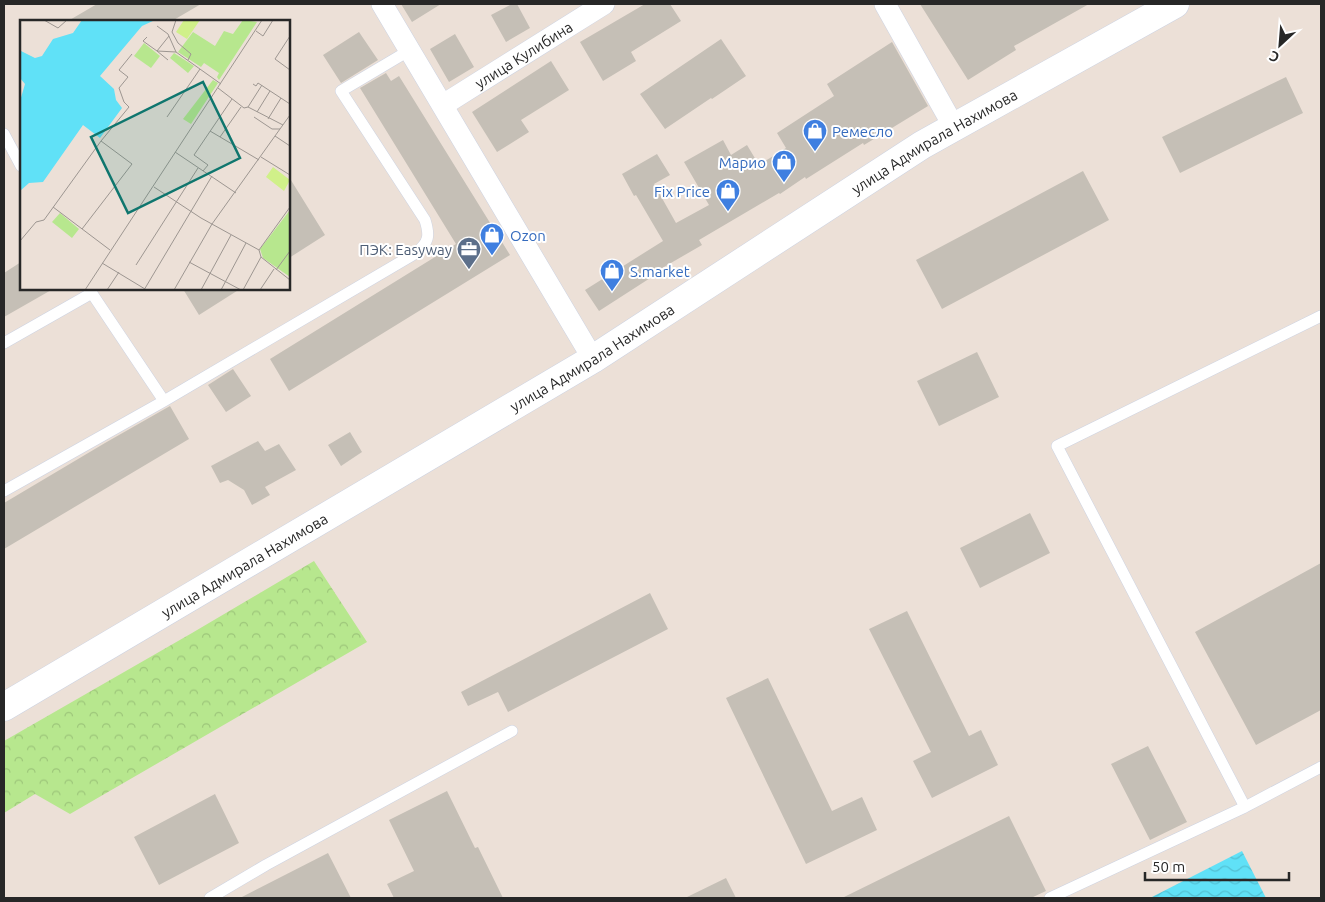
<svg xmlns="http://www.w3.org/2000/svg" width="1325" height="902" font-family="Ubuntu,sans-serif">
<defs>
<pattern id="forest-crowns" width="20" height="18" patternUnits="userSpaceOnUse" patternTransform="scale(1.25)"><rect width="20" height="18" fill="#b7e78e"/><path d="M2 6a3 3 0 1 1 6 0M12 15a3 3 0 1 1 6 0" fill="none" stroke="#9dc67a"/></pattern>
<pattern id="water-waves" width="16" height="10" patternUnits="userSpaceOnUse" patternTransform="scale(1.25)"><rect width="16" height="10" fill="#60e1f7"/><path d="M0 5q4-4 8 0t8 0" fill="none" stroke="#53c1d4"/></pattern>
</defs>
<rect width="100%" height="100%" fill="#ece0d7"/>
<path fill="url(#forest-crowns)" d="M314 561 367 642 70 814 35 794 4 813V741L192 633Z"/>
<path fill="url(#water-waves)" d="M1242 851 1266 898H1150Z"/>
<path fill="#c5bfb6" d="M97 4H201L172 21H68Z
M401 4H441L412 22Z
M512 4H517L530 28 506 42 491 15Z
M645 4H670L681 21 631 52 636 61 603 81 580 42Z
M920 4H1089L1014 46 1016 50 968 80Z
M359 32 378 60 341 83 323 55Z
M455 34 474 67 449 82 430 49Z
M721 39 746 76 712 99 711 98 665 129 640 94Z
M892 42 928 106 864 145 863 143 806 179 805 177 780 194 779 193 699 240 702 245 657 271 658 273 599 311 585 290 663 241 636 195 634 196 622 174 657 154 670 175 654 184 676 223 709 205 684 162 723 140 731 155 747 145 759 165 786 148 777 133 834 96 827 84Z
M551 61 569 90 521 120 529 132 497 152 472 112Z
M386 73 391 81 399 76 510 255 289 391 270 359 456 244 360 88Z
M1286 77 1303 113 1180 173 1162 137Z
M1083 171 1109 220 942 309 916 260Z
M289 177 325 235 289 258Z
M21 262V289H53L4 317V273Z
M183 289H240L199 315Z
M977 352 999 397 939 426 917 381Z
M233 369 251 396 226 412 208 385Z
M170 406 189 439 4 549V503L105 443Z
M350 432 362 452 341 466 328 445Z
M258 441 265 451 279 444 296 470 265 487 270 495 252 505 244 490 228 480 220 483 211 466Z
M1030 513 1050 553 980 588 960 548Z
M1321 563V710L1256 745 1195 632Z
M650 593 668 629 508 712 498 692 468 706 461 692Z
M907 611 969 736 981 730 998 765 932 798 913 761 931 752 869 629Z
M768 678 832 811 862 797 877 830 806 864 726 698Z
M1148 746 1187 822 1150 840 1111 764Z
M447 791 475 848 478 847 503 898H394L387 884 414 871 389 820Z
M215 794 239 843 159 885 134 837Z
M1009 816 1046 891 1031 898H842Z
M328 853 351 898H240Z
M726 878 736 898H685Z"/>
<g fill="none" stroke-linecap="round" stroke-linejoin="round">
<defs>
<path id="lane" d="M4 134 21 166
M89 289 164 401
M1321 316 1057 446 1245 807 1321 767
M4 343 92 293
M4 491 164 401 416 253C429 242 430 236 425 220L341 91 410 50
M210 898 266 865 512 731
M1050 898 1245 807"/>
<g id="street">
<path d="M382 4 593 359"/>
<path d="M885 4 954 127"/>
<path id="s1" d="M443 105 604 4"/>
</g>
<g id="secondary">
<path id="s2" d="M4 707 593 359 922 145 1175 4"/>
</g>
</defs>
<use href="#lane" stroke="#cdd3e2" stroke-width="12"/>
<use href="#street" stroke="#cdd3e2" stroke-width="22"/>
<use href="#secondary" stroke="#cdd3e2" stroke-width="29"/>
<use href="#lane" stroke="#fff" stroke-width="11"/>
<use href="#street" stroke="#fff" stroke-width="21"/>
<use href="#secondary" stroke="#fff" stroke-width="28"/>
</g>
<defs>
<symbol id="shop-pin" viewBox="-11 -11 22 30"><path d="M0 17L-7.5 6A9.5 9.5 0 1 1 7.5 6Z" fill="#3f7fe0" stroke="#fff"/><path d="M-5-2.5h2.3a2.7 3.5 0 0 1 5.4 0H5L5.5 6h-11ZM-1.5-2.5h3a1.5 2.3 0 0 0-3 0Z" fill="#fff"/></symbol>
<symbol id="office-pin" viewBox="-11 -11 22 30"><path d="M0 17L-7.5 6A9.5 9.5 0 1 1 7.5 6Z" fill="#5c6f8a" stroke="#fff"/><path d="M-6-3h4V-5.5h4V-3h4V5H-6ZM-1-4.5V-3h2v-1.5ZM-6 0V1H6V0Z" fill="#fff"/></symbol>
</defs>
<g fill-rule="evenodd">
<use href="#shop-pin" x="801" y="117" width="28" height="38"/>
<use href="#shop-pin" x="770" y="148" width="28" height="38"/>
<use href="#shop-pin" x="714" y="177" width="28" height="38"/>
<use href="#shop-pin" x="478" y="221" width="28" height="38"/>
<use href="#office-pin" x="455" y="235" width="28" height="38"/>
<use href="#shop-pin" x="598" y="257" width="28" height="38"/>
</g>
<g text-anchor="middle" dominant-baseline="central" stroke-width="4" stroke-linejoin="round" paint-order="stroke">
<g font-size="15" fill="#272727" stroke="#fff">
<text stroke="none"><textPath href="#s1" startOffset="95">улица Кулибина</textPath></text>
<text stroke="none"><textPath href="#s2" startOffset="1089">улица Адмирала Нахимова</textPath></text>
<text stroke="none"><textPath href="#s2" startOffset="684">улица Адмирала Нахимова</textPath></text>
<text stroke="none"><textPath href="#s2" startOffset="279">улица Адмирала Нахимова</textPath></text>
</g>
<g font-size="15" fill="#366cbe" stroke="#fff" text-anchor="start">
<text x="832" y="131">Ремесло</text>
<text x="766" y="162" text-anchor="end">Марио</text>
<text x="710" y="191" text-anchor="end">Fix Price</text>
<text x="510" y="235">Ozon</text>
<text x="630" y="271">S.market</text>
</g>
<g font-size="15" fill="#4e5e75" stroke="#fff" text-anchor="end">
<text x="452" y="249">ПЭК: Easyway</text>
</g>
</g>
<g transform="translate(20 20)">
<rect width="270" height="270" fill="#ece0d7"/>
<path d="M124 23 140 36 131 48 114 36Z" fill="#b7e78e"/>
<path d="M223 0 237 2 199 60 197 57 199 53 184 43 181 47 158 32 173 12 195 26 204 11 213 14ZM154 33 174 46 168 53 150 38ZM193 60 198 63 171 104 163 99ZM40 193 59 209 52 218 32 202Z" fill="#b7e78e"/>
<path d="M270 190V257L243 238 240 229Z" fill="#b7e78e"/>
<path d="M164 0H180L167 19 156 12ZM253 147 270 160 264 171 246 157Z" fill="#d0f089"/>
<path d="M62 0H135L122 6 80 56 94 69 96 80 102 88 80 118 63 105 23 162 9 163 0 171V81L5 64 0 58V34L1 31 15 38 22 36 33 19 53 13Z" fill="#60e1f7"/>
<path fill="none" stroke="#9d9691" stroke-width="1" d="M24 0 38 8 47 0M156 0 152 12 158 23 171 34 168 40M137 6 148 14 156 32 201 64M236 11 243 16 253 0M270 16 255 39 270 50M127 17 123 21 137 31 156 32M148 40 137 31 149 16M233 64 236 66 238 63 270 84M198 68 224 88 228 87 263 105M228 87 242 65M237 92 250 71M147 97 180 49M234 97 252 109H260M248 99 261 78M190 111 239 140M255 116 270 126M200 117 221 87M81 121 109 87 104 82 99 68 108 57 99 50 112 34M155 132 216 173M241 137 270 155M183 151 188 145 174 135 212 79M134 167 181 198 239 230M33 187 90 230M0 221 16 202 24 200 81 121 112 144 62 209M239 230 270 187M239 230 241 237 270 260M169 242 221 270M82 243 125 269M116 245 178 148M256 250 270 231M65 270 242 0M87 270 99 252M124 270 192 156M154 270 192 204 270 95M181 270 211 215M201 270 226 223M223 270 241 237M240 270 254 249"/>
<path fill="#0f766e" fill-opacity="0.15" stroke="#0f766e" stroke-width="2.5" d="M183 62 220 138 108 193 71 117Z"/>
<rect width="270" height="270" fill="none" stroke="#272727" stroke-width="2.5"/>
</g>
<rect width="1325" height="902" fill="none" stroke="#272727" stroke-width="10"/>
<g transform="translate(1280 45) rotate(206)" stroke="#ffffff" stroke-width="4" paint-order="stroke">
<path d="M0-4L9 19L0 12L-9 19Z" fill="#272727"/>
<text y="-8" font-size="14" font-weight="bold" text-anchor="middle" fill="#272727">С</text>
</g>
<path d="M1145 872v8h144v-8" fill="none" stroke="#272727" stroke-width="2.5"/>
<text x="1152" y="872" font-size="15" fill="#272727" stroke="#ffffff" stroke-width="4" paint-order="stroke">50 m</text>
</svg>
